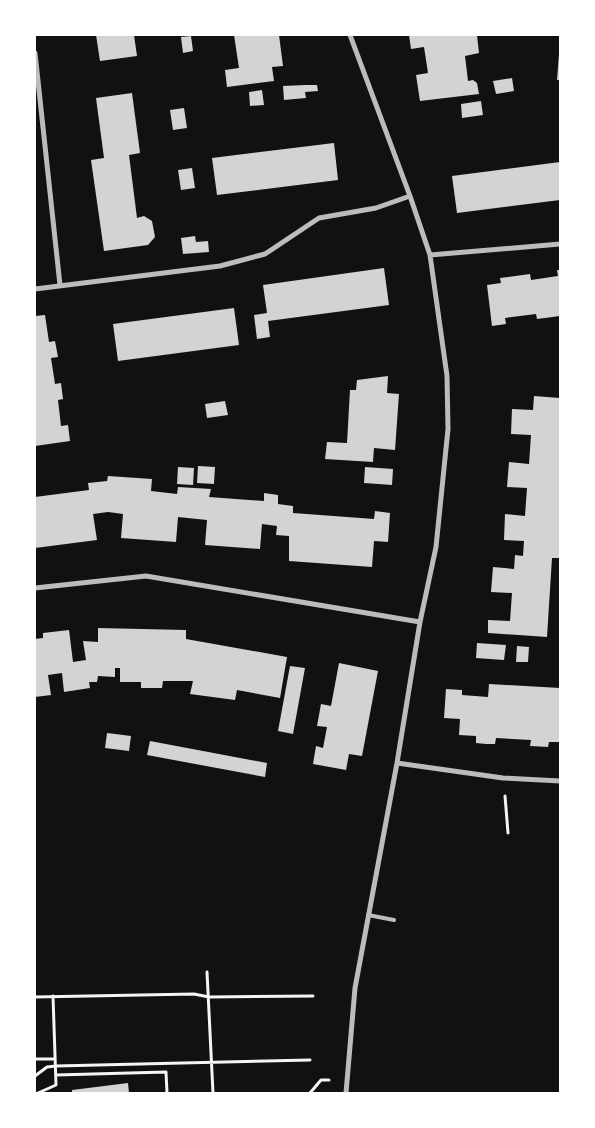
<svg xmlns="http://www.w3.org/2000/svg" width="595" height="1128" font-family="Ubuntu,sans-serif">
<rect width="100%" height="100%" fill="#111"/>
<path fill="#d3d3d3" d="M96 35H134L137 56 100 61Z
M234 35H279L283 66 272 67 274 81 227 87 225 70 239 68Z
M409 35H477L479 53 465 56 468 81 473 80 477 83 479 94 420 101 416 75 428 73 424 47 411 49Z
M191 36 193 51 183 53 181 37Z
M559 54H560V80H557Z
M512 78 514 91 496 94 493 81Z
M305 85H317L318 91 305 92 306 98 284 100 283 86Z
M262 90 264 105 250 106 249 92Z
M132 93 140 153 129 155 137 218 144 216 152 221 155 237 148 245 104 251 91 160 104 158 96 98Z
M481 101 483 115 462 118 461 104Z
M184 108 187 128 173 130 170 110Z
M334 143 338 180 217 195 212 158Z
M560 162V200L457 213 452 176Z
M192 168 195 188 181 190 178 170Z
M195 236 196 242 208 241 209 252 183 254 181 238Z
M384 268 389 305 268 321 270 337 257 339 254 315 267 313 263 285Z
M557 270H560V316L537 319 536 314 505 318 506 324 492 326 487 285 501 283 500 278 530 274 531 280 558 276Z
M234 308 239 345 118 361 113 324Z
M45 315 49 342 55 341 58 357 51 358 55 384 61 383 63 399 58 400 61 426 68 425 70 441 35 446V316Z
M388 376 387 393 399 394 395 450 374 448 373 462 325 459 327 442 347 443 350 390H356L357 380Z
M534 396 560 398V558H552L547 637 488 633V620L510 621 512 593 491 592 493 567 514 569 515 555 523 556 524 541 504 540 505 514 525 516 527 488 507 487 509 462 529 464 531 435 511 434 512 409 533 410Z
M225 401 228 415 207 418 205 404Z
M198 466 215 467 214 484 197 483Z
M178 467 194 468 193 485 177 484Z
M365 467 393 469 392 485 364 483Z
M108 476 152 479 151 491 177 494 178 487 211 489 209 497 264 501V493L278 495V504L293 506V513L374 519 375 511 390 513 388 542 374 541 372 567 289 561V536L276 535 277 526 262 524 260 549 205 545 207 520 178 517 176 542 121 538 123 514 108 512 93 514 97 540 35 548V497L89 490 88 483 107 481Z
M98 628 186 630V639L287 657 280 698 237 690 235 700 190 694 193 681H163L162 688H141V682H120V668H115V677L98 676 97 682H89L90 688 64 692 62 673 48 675 51 695 35 697V639L43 638V633L69 630 73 662 86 660 83 641 98 642Z
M477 643 506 645 504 660 476 658Z
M517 646 529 647 528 662H516Z
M339 663 378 671 362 756 349 754 346 770 313 764 316 746 323 748 327 727 317 726 321 704 331 706Z
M290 666 305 668 293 734 278 731Z
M489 684 560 688V742H549L548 747 530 746 531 740 496 738 495 744H486L476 743V736L459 735 460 719 444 718 446 689 462 690V695L488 697Z
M107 733 131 736 129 751 105 748Z
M150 741 267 763 265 777 147 755Z
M128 1083 129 1093H72V1090Z"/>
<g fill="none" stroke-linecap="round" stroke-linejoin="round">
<path stroke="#f5f5f5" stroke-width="3" d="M505 796 508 833
M207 972 213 1093
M35 997 194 994 209 997 313 996
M35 1059H55
M56 1075 166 1072 167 1093
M35 1076 47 1067 56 1066 310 1060
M38 1093 56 1085 53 996
M310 1093 321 1080H329"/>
<path stroke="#bcbcbc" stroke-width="4" d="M368 915 394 920"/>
<path stroke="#bcbcbc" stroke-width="5" d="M35 53 60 285
M430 255 560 244
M35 289 220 266 265 254 319 218 376 208 410 196
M35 588 146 576 420 622
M397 763 503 778 560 781
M346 1093 355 988 397 763 420 622 436 547 448 429 447 376 430 255 410 196 350 35"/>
</g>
<rect width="595" height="1128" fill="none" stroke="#ffffff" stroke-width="72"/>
</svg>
